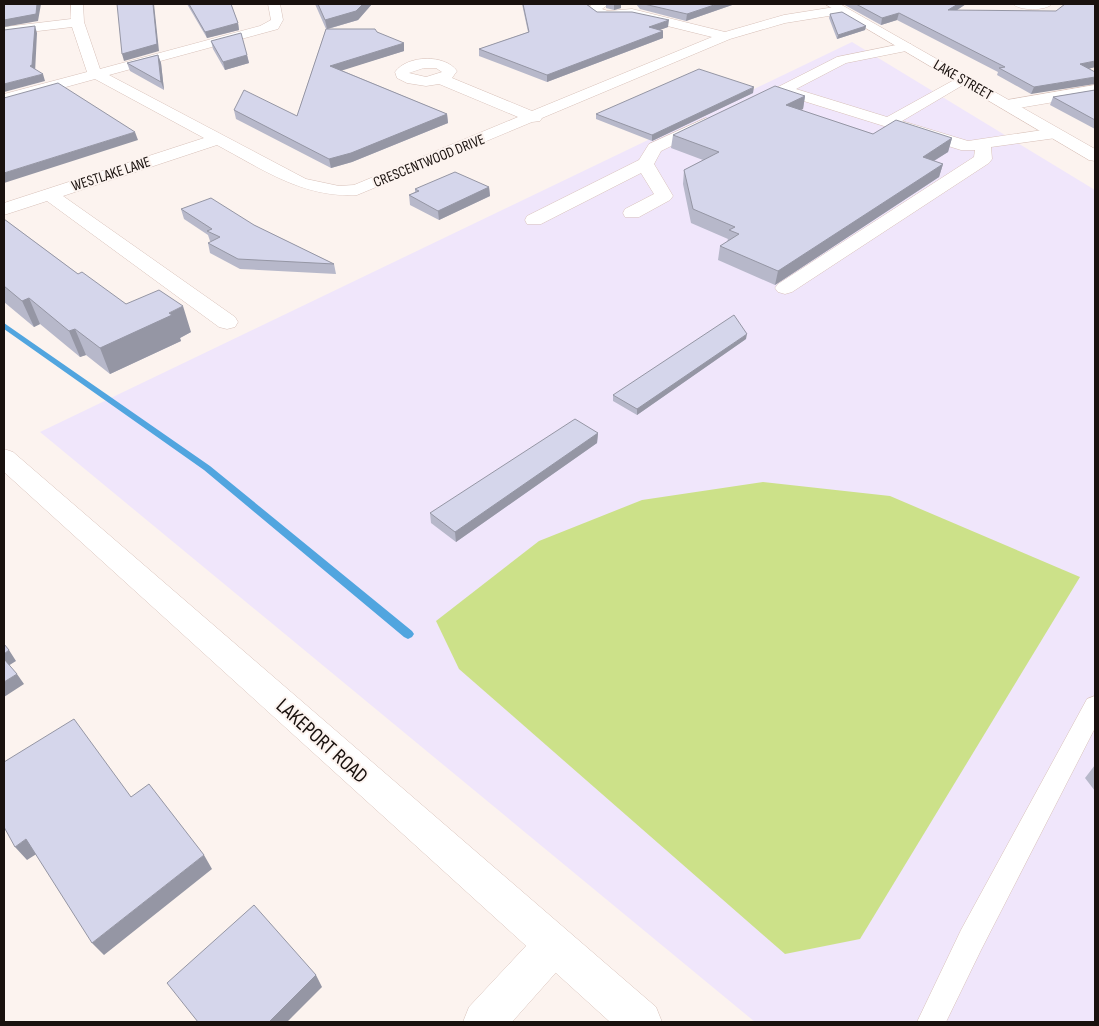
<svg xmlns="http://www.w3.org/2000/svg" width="1099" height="1026" font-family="'Sofia Sans Condensed',sans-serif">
<rect width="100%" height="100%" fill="#fcf3ef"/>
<path fill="#f0e6fb" d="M852 42 1095 190V1022H755L40 432Z"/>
<path fill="#cce189" d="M763 482 890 496 1080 577 860 939 785 954 459 669 436 621 539 541 642 500Z"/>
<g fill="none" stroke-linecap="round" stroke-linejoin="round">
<path fill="#51a5df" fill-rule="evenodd" d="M4 323 210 466 412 631 414 634 412 637 408 639 404 637 204 470 4 329Z"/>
<defs>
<path id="lane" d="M1095 696V728L981 950 946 1022H917L961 930 1087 699Z"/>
<path id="street" d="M71 4H83L84 22 100 69 260 26 271 20 268 4H280L283 20 278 29 109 75 306 179 339 186 354 185 518 117 439 84 426 86 407 83 397 78 395 72C407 55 445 54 457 71L452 78 532 111 712 37 631 17 606 19 588 10 592 4H609L602 9 608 11 632 9 725 32 784 15 841 6 847 10 841 14 785 23 730 39 542 118 540 121 532 122 357 195C303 198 262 169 217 145L63 196 235 317 238 322 235 327 227 329 219 327 47 201 4 215V203L204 138 95 79 4 104V94L87 72 72 27 4 35V27L71 19ZM424 68H436L442 72 426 77 409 73Z
M1013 4H1052C1046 11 1019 11 1013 4Z
M906 43 911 44 913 47 911 50 846 63 796 89 887 117 963 75 970 79 968 82 902 121 968 141 1056 128 1064 133 1056 138 991 147 992 159 989 163 792 292 785 294 778 292 775 288 778 284 974 157 975 150H961L778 93 775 90 778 87 837 57Z
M1095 85V95L1007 110 999 105 1007 100Z
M706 118 712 120 714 123 712 126 661 151 654 164 673 196 670 200 639 217H625L623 213 625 209 654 194 641 173 541 224H527L525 220 527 216 639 160 649 144Z
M553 926 567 932 573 946 567 960 512 1022H463L469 1007 539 932Z"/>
<path id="secondary" d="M825 4H840L1095 149V161L1089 160Z
M4 449 13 452 656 1007 662 1022H610L4 472Z"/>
</defs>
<use href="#lane" stroke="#d8c1b9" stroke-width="1"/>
<use href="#street" stroke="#d8c1b9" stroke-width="1"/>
<use href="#secondary" stroke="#d8c1b9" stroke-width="1"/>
<use href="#lane" fill="#fff" fill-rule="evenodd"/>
<use href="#street" fill="#fff" fill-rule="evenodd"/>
<use href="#secondary" fill="#fff" fill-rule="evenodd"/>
</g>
<path fill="#b7b8ca" d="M187 4H231L238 23 239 30 207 38Z
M315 4H372L358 20 328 29 377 32 404 51 341 70 447 114 448 123 352 162 331 168 236 119 234 110 297 116 326 29Z
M522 4H591L589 6 597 12 668 27 659 30 663 38 547 82 479 56V49L528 32Z
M606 4H621V8L614 10 606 8Z
M636 4H735L686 21 640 9Z
M843 4H966L956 10 1095 67 1088 69 1031 94 997 75 998 72 897 20 881 25Z
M830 14 866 26 865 30 837 39 829 18Z
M211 41 247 55 249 63 225 70 213 49Z
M158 55 161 63 164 90 130 71 127 63Z
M1095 90V129L1050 105 1053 97Z
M753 93 652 141 596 119V114Z
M805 96 803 109 800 110 873 134 952 138 948 152 934 161 943 164 939 177 775 285 718 260 720 246 727 242 728 239 691 223 683 184 684 170 703 160 671 148 673 135Z
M489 187 490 196 439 220 410 205 409 195 415 192V189Z
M181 209 254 225 334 264 336 274 240 269 210 253 208 243 212 241H210L208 235 184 219Z
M4 219 78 274 126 304 191 332 180 338 181 341 110 374 86 355 80 357 40 324 34 327 4 302Z
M746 339 637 415 613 401V395Z
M598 433 597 443 456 542 431 523 430 513Z
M1095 765V791L1085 778Z"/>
<path fill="#9596a4" d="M37 4H41L38 21 4 27V20Z
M153 4H154L159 51 124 61 122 54Z
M363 4H372L358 20 327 29 325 20Z
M614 4H621V8L614 10Z
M717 4H735L686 21 687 14Z
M958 4H966L947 17 948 10Z
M899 13 897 20 881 25 882 18Z
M669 20 668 27 649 34V27Z
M238 23 239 30 207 38 205 32Z
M35 26 37 33 35 73 30 66Z
M866 26 865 30 837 39 838 35Z
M663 31V38L547 82V75Z
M404 43V51L331 74 330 66Z
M158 55 161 63 164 90 161 82Z
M247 55 249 63 225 70 223 62Z
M1095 61V67L1077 72 1080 64Z
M43 74 45 81 4 92V84Z
M1095 77V84L1031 94 1034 87Z
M754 87 753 93 652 141V135Z
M805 96 803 109 784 118 786 105Z
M447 114 448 123 352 162 331 168 329 159Z
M135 132 138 140 4 183V173Z
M952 138 948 152 919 170 923 157Z
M943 164 939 177 775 285 778 271Z
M489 187 490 196 439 220 438 211Z
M29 298 40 324 34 327 22 301Z
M183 306 191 332 180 338 181 341 110 374 100 348Z
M75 329 86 355 80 357 69 331Z
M747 334 746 339 637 415V409Z
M598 433 597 443 456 542 455 532Z
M9 650 16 661 8 666 4 660V654Z
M17 674 24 684 4 697V682Z
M26 839 38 853 27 860 15 847Z
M204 855 212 869 104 955 92 943Z
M316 975 322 987 287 1022H269Z"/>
<path fill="#d5d6eb" stroke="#9596a4" d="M4 4H37L36 14 4 20Z
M117 4H153L157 44 122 54Z
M189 4H231L238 23 205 32Z
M318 4H363L356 11 325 20Z
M523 4H586L597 12H632L669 20 649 27 663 31 547 75 479 49 529 32Z
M644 4H717L687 14Z
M856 4H958L948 10 1056 11 1065 4H1095V61L1080 64 1095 72V77L1034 87 999 68 1005 67 899 13 882 18Z
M842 12 866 26 838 35 830 14Z
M35 26 32 65 30 66 43 74 4 84V30Z
M326 29H375L377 32 404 43 330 66 447 114 351 153 329 159 234 110 244 90 297 116Z
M241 33 247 55 223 62 211 41Z
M158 55 161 82 127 63Z
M699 69 754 87 652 135 596 114Z
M58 83 135 132 4 173V98Z
M775 86 805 96 786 105 873 134 896 120 952 138 923 157 943 164 778 271 720 246 739 234 729 230 735 227 693 209 684 170 719 152 673 135Z
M1095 90V120L1053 97Z
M455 172 489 187 438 211 409 195 419 191 415 189Z
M211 198 254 225 334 264 238 259 208 243 220 237 207 231 212 229 181 209Z
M4 219 78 274 82 272 126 304 159 290 183 306 169 313 172 315 100 348 75 329 69 331 29 298 22 301 4 286Z
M734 315 747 334 637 409 613 395Z
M575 419 598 433 455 532 430 513Z
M4 644 9 650 4 654Z
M4 659 17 674 4 682Z
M74 719 131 797 149 784 204 855 92 943 26 839 15 847 4 827V762Z
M254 905 316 975 269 1022H198L167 983Z"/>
<g text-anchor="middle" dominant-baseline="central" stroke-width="4" stroke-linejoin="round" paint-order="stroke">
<g font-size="15" fill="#19110e" stroke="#fcf3ef">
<text transform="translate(963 80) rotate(30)">LAKE STREET</text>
<text transform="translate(429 161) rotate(-22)">CRESCENTWOOD DRIVE</text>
<text transform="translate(111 174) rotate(-18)">WESTLAKE LANE</text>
</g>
<g font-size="21" fill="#19110e" stroke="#fcf3ef">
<text transform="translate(322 741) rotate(42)">LAKEPORT ROAD</text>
</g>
</g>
<rect width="1099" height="1026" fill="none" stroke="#19110e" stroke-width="10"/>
</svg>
